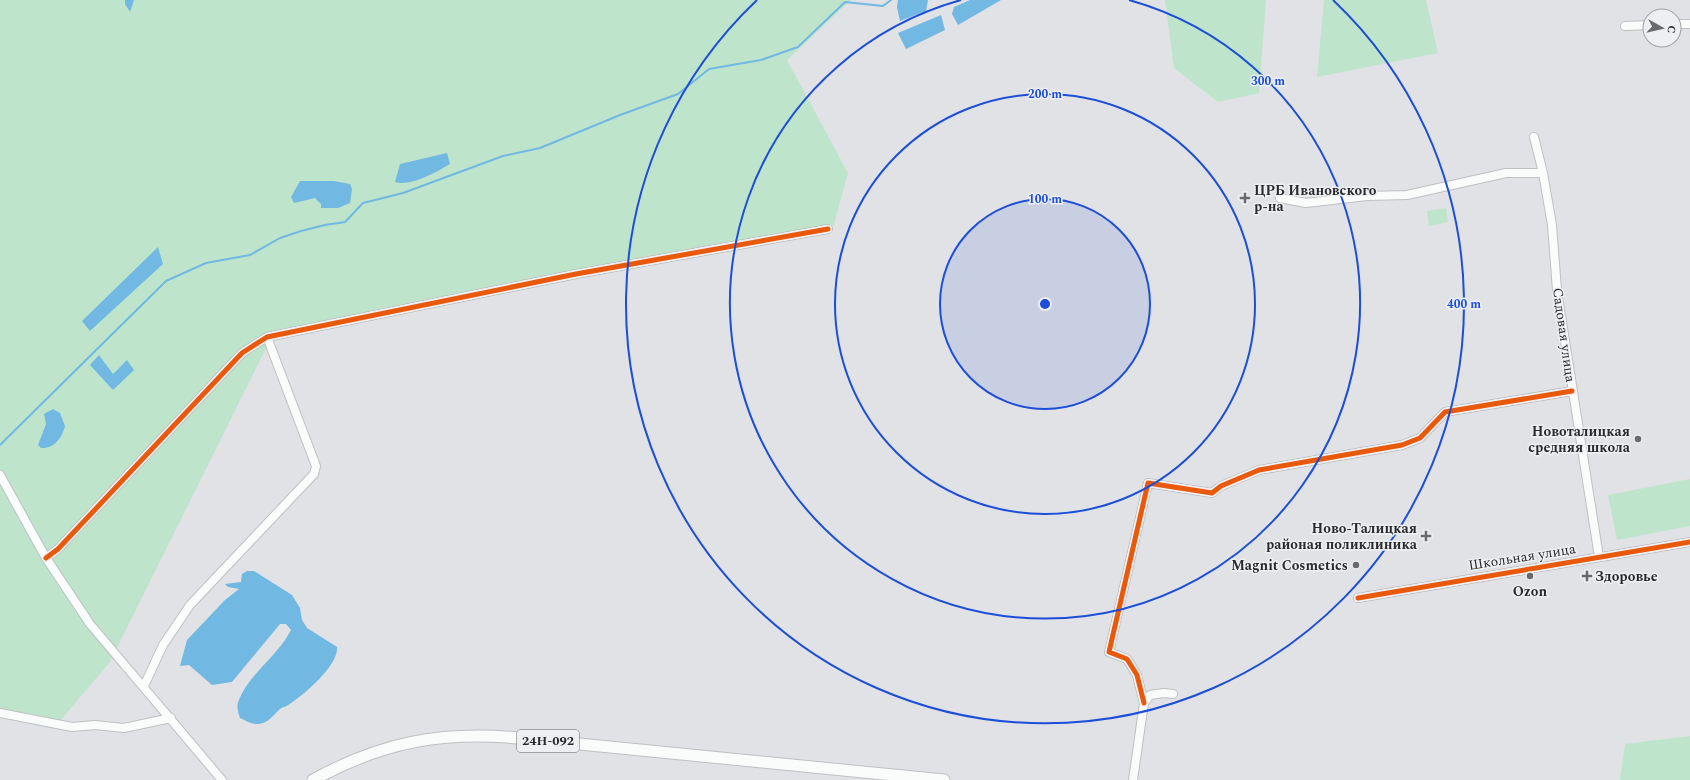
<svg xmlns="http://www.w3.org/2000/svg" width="1690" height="780" font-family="Spectral,serif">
<rect width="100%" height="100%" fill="#e0e2e5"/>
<path fill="#bee5cc" d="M0 0H851L787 60 848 173 833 228 270 340 110 662 53 729 0 716Z
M1165 0H1266L1259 93 1218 102 1174 68Z
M1324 0H1426L1438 53 1317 77Z
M1446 208 1448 222 1429 226 1427 211Z
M1690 479V526L1617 540 1608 495Z
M1690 736V780H1620L1625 744Z"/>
<path fill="#71b8e2" d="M125 0H134L130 12 125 4Z
M898 0H928L926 11 900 21 897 7Z
M970 0H1001L958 25 952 14 954 7Z
M941 15 945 30 906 49 898 33Z
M447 153 450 164C437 172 410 187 395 182L400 164Z
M300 181H334L350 184 352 189 350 203 338 208H321V204L315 198 294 203 291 197Z
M158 247 163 264 90 331 82 321Z
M99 355 113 374 127 360 134 370 113 390 90 365Z
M53 409 60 413 65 426C62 438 54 449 41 448L38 445 46 424 44 414Z
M247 571H254L292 595 300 608 302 620 307 628 337 647C339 665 303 696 288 705 286 707 282 707 280 709 274 714 271 720 263 723 254 726 248 722 240 718 238 712 236 706 239 700 249 674 278 656 291 630L286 624H280L232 682 212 685 189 665 180 666 187 640 225 600 239 589 228 587 225 584 241 582 242 574Z"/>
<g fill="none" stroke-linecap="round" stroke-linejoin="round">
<path stroke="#71b8e2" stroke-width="2" d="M0 445 166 281 206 263 250 255 280 238 301 231 325 225 345 222 363 203 403 193 503 156 540 148 620 115 678 94 709 69 761 60 798 47 845 2 883 6 891 0"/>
<defs>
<path id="minor" d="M1674 24H1690
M1625 26 1650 25
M1534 137 1543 173 1552 225 1557 290 1599 557
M1280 198 1306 203 1367 196 1407 195 1506 173H1543
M0 475 46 558 90 624 222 780
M46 558 58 549 242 353 267 337 576 274 828 229
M1358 598 1690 542
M144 686 163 645 190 605 314 474 316 466 267 337
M1144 703 1137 675 1127 659 1109 652 1148 483 1212 493 1221 486 1259 470 1402 445 1420 438 1445 412 1572 391
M0 713 72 727 95 725 124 728 171 718
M1133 780 1144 703 1150 695 1164 693 1173 694"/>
<path id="major" d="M313 780C382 742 441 731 519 738L944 780"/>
</defs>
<use href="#minor" stroke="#bec0c2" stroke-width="10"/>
<use href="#major" stroke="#bec0c2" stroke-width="13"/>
<use href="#minor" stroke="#fafbfb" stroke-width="8"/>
<use href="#major" stroke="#fafbfb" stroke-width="11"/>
<defs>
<path id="cycleway" d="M46 558 58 549 242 353 267 337 576 274 828 229
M1358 598 1690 542
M1144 703 1137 675 1127 659 1109 652 1148 483 1212 493 1221 486 1259 470 1402 445 1420 438 1445 412 1572 391"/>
</defs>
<use href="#cycleway" stroke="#edeff3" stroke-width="8"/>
<use href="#cycleway" stroke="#e8590c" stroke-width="5"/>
</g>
<circle cx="1045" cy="304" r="105" fill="#1d4ed8" fill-opacity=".12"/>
<g fill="none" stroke="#1d4ed8" stroke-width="2">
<circle cx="1045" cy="304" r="105"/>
<circle cx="1045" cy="304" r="210"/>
<path d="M1129 0A315 315 0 1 1 961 0"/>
<path d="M1333 0A419 419 0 1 1 757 0"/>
</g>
<g fill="#696a6c" stroke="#edeff3" stroke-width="1.5">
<path d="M1243 192h4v4h4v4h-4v4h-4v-4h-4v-4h4z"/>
<circle cx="1638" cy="439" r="4"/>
<path d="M1424 530h4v4h4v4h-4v4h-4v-4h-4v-4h4z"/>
<circle cx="1356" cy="565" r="4"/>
<circle cx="1530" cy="576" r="4"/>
<path d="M1585 570h4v4h4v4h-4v4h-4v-4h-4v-4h4z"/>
</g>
<g text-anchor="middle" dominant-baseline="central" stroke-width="3" stroke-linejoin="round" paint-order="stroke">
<rect fill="#edeff3" stroke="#646567" stroke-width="1" x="517" y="730" width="62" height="22" rx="3"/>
<g font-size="13" font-weight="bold" fill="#292a2b">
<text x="548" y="741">24Н-092</text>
</g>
<g font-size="14" font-weight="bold" fill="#292a2b" stroke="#edeff3" text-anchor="end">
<text x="1254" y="190" text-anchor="start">ЦРБ Ивановского<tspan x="1254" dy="16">р-на</tspan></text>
<text x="1630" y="431">Новоталицкая<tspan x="1630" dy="16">средняя школа</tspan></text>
<text x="1417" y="528">Ново-Талицкая<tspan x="1417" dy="16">районая поликлиника</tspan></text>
<text x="1348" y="565">Magnit Cosmetics</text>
<text x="1595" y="576" text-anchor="start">Здоровье</text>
<text x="1530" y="591" text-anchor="middle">Ozon</text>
</g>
<g font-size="14" fill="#292a2b" stroke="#edeff3">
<text transform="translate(1564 335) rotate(82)">Садовая улица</text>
<text transform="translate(1522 557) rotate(-9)">Школьная улица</text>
</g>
</g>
<circle cx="1045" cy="304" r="6" fill="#1d4ed8" stroke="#edeff3" stroke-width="2"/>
<g font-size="12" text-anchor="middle" font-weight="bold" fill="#1d4ed8" stroke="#edeff3" stroke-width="3" stroke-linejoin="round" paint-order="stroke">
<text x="1268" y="85">300 m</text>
<text x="1045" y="98">200 m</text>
<text x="1045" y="203">100 m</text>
<text x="1464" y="308">400 m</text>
</g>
<g transform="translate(1662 28) rotate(98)"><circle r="19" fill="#edeff3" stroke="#9fa0a3"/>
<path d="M0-3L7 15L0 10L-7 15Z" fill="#696a6c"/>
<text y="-6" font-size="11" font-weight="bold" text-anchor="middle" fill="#292a2b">С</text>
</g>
</svg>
